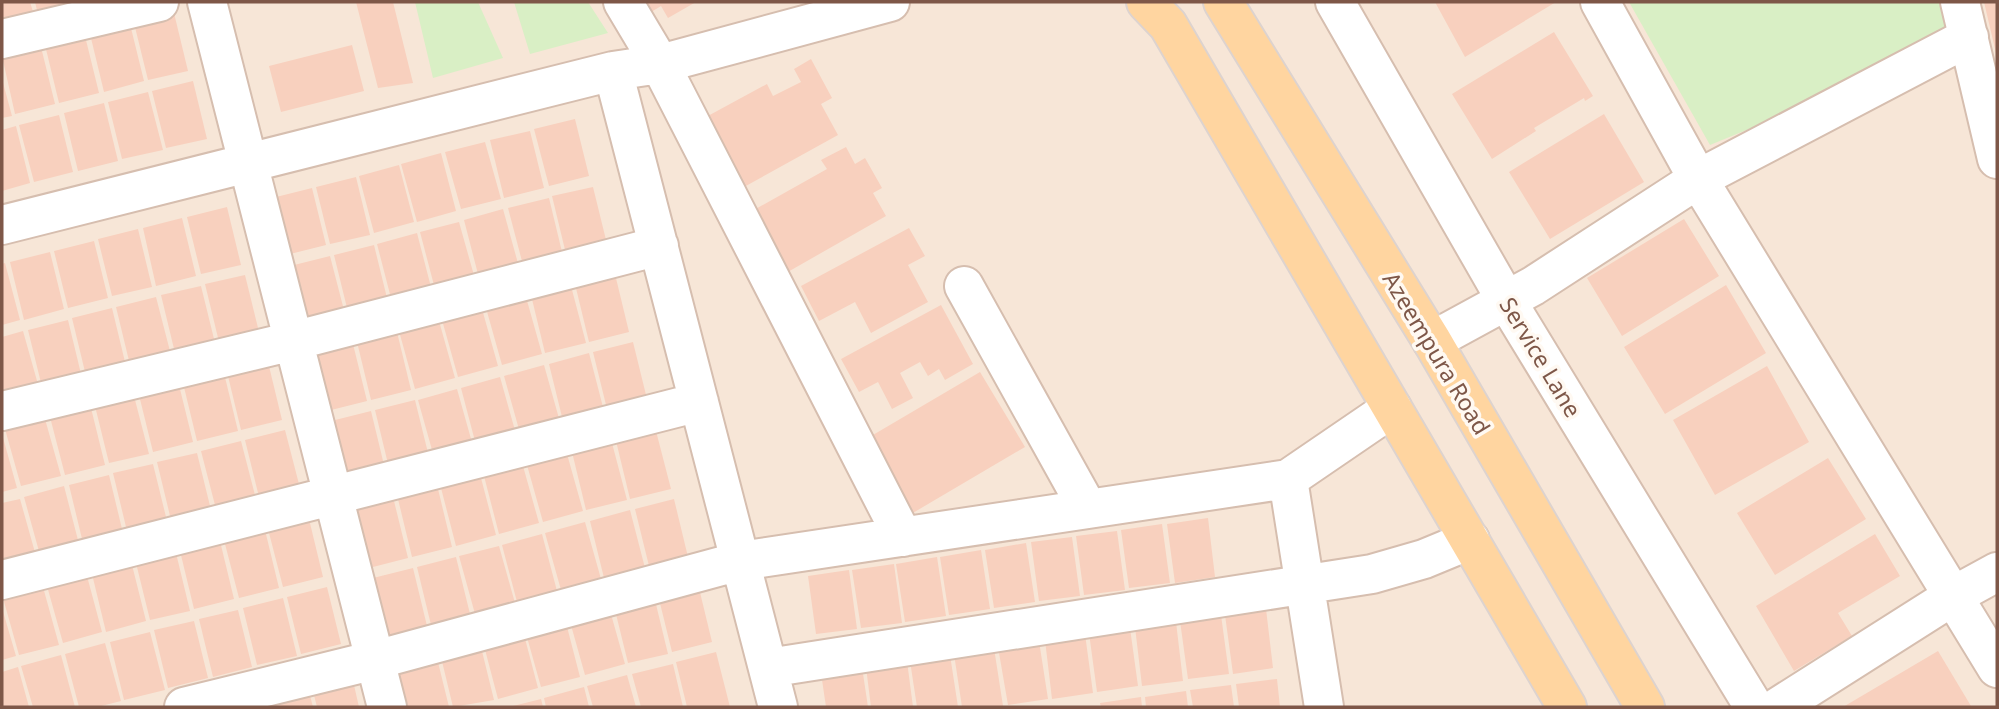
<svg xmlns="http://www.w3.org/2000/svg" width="1999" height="709" font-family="'Noto Sans',sans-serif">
<rect width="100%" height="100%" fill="#fff5ea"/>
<path fill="#f7e6d7" d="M2 2H1997V707H2Z"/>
<path fill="#d9efc5" d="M415 2H478L503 58 433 78Z
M514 2H588L608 33 530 54Z
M1629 2H1944L1955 44 1710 145Z"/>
<path fill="#f8d0be" d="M2 2H30L34 15 2 23Z
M35 2H81L38 14Z
M356 2H393L413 83 378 88Z
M634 2H696L668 18 661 6 643 17Z
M1435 2H1556L1465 57Z
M1984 2H1997V53H1996Z
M174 13 188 71 148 80 134 23Z
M130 24 144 81 104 92 90 34Z
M1554 32 1593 96 1585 101 1584 98 1534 128 1536 131 1492 159 1452 94Z
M85 36 99 93 59 103 45 45Z
M352 45 364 91 281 112 269 66Z
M41 47 55 104 15 114 2 56Z
M811 59 832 98 821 104 838 135 744 187 706 117 767 84 773 96 801 82 794 69Z
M2 79 12 116 2 118Z
M193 81 207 139 166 148 152 91Z
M148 92 163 150 122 159 108 102Z
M104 103 118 161 78 171 64 113Z
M1604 114 1644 182 1550 239 1509 172Z
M59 115 73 172 34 182 19 125Z
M575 119 589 176 549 186 534 129Z
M16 126 30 183 2 191V130Z
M530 131 544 188 504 198 490 140Z
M485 142 501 199 461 209 445 152Z
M846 147 855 164 865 158 882 188 873 193 886 216 779 277 745 215 827 169 821 160Z
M441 153 456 211 417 222 401 164Z
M399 165 414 222 374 233 359 176Z
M356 177 370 235 330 244 316 187Z
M593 187 607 244 566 254 552 196Z
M312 188 326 245 286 255 272 198Z
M549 198 563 256 523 265 508 208Z
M227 207 241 265 201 274 187 217Z
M503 209 519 267 479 278 464 220Z
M182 218 196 276 156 286 143 228Z
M1684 219 1719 276 1622 336 1587 278Z
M459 222 475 279 435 289 420 232Z
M909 228 925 256 908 265 928 302 871 333 855 302 819 321 801 286Z
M138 229 152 287 112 296 98 239Z
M417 233 432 291 392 302 377 244Z
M94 241 108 298 68 308 54 251Z
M374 245 388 302 348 312 334 255Z
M50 252 64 309 24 320 10 262Z
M330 256 345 314 304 323 290 266Z
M5 263 20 320 2 325V264Z
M615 274 629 332 589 342 575 284Z
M245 275 259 332 219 342 205 284Z
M1726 285 1766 353 1665 414 1624 347Z
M201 286 215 343 175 353 161 295Z
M571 286 586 343 545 353 531 295Z
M156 297 171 355 130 365 116 307Z
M526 297 542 354 502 365 486 308Z
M941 305 973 364 945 380 939 369 928 376 920 362 900 373 913 398 892 409 878 382 859 392 841 359Z
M112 308 126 366 86 376 72 318Z
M482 309 498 366 458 377 442 320Z
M68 320 82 378 42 387 28 330Z
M439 321 455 378 415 389 399 331Z
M23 331 39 388 2 399V337Z
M397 332 411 390 371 400 357 342Z
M633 342 647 399 607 409 593 352Z
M353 344 367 401 327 411 313 353Z
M589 353 604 411 563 421 549 364Z
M268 362 282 420 241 430 227 372Z
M544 365 560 422 520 433 504 376Z
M1767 366 1809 442 1715 495 1673 420Z
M980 372 1025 447 906 517 861 442Z
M224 373 238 431 197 441 183 383Z
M500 377 516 434 476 445 461 388Z
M179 385 193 442 153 452 139 395Z
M457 389 473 446 434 457 418 400Z
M134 396 149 454 109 463 95 406Z
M415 400 429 457 389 468 375 410Z
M91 408 105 465 65 475 50 417Z
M371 411 385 469 346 479 331 421Z
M45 419 61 476 21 486 5 429Z
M285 430 300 488 259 497 245 440Z
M656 431 671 489 630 499 616 441Z
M2 434 17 488 2 492Z
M241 441 256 499 216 509 201 451Z
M612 443 627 500 586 510 572 452Z
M197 453 211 510 171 520 157 462Z
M567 454 583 511 543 522 527 465Z
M1828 458 1866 519 1775 575 1737 513Z
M153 464 167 521 127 531 113 473Z
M523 466 539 523 499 534 484 476Z
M109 475 123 533 83 543 69 485Z
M481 478 496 535 456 546 441 488Z
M64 486 79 544 40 555 24 497Z
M438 489 452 547 412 557 398 499Z
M20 499 36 556 2 565V503Z
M674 499 688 557 649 566 635 509Z
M394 501 408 558 369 568 354 510Z
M630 510 645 568 604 578 590 521Z
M1208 518 1215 577 1175 583 1167 524Z
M309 519 323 577 283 587 268 529Z
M585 522 601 579 561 590 545 533Z
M1162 524 1170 583 1129 588 1121 530Z
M265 530 279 588 239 598 224 540Z
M1117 531 1125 590 1084 595 1076 536Z
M542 534 557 591 517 602 502 545Z
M1875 534 1900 576 1838 613 1852 636 1794 671 1756 606Z
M1072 537 1080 596 1039 601 1031 542Z
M220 541 234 599 194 609 180 551Z
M1026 543 1035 602 994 608 985 550Z
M499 546 515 603 475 614 459 556Z
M981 550 990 609 949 615 940 557Z
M176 553 190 611 150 620 136 563Z
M456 557 470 614 431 625 417 567Z
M937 557 946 616 905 622 896 564Z
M894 564 902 623 861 628 852 570Z
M132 565 146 621 106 632 92 574Z
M413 568 427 626 387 636 373 578Z
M849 570 857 629 816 634 808 576Z
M87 576 102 632 63 643 47 586Z
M698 584 712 642 672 652 658 595Z
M43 587 59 645 19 655 3 598Z
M327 587 341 644 301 654 287 597Z
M654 596 668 654 628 663 614 606Z
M283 598 297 656 257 665 243 608Z
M609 607 625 664 585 675 569 618Z
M2 608 16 656 2 660Z
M1266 609 1273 668 1233 674 1225 615Z
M238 610 252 667 213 677 199 619Z
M1221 615 1229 674 1188 679 1180 621Z
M565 619 580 677 541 687 525 630Z
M194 621 208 678 168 688 154 630Z
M1176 622 1183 681 1142 686 1135 627Z
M1130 628 1138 686 1097 692 1089 633Z
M523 631 538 688 498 699 483 642Z
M150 632 165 690 124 700 110 642Z
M1085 634 1093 693 1052 699 1045 640Z
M1039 641 1048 699 1008 705 998 647Z
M105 643 121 701 97 707H79L65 654Z
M480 643 494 700 453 707 440 653Z
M994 648 1003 706 962 707 954 654Z
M1938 651 1971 706 1843 707Z
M716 652 730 707H687L676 662Z
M436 654 449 707H407L396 663Z
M61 655 75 707H33L21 666Z
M950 655 958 707H917L910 661Z
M907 661 913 707H871L866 667Z
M673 664 683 707H641L632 674Z
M18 667 29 707H2V672Z
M862 667 868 707H826L821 673Z
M351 672 359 707H317L311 683Z
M627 675 636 707H593L587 686Z
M1277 679 1280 707H1239L1236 684Z
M307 684 313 707H270L267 694Z
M1231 685 1234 707H1193L1190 690Z
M584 687 589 707H546L544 698Z
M1186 691 1188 707H1146L1145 697Z
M1141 697 1142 707H1101L1100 703Z
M541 699 543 707H513V706Z"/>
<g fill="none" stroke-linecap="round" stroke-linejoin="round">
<defs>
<path id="minor" d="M207 2 387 707
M623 2 660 64 903 537
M1335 2 1506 300 1754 707
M1600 2 1698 179 1997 668
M1960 2 1997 159
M2 39 159 2
M613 71 778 707
M2 225 613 71 660 64 890 2
M964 286 1088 509
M1432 341 1533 286 1698 179 1969 37
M2 411 293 341 659 246
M2 580 699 402
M768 668 1372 574 1424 559 1470 540
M184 707 375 660 740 561 1288 479
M1324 707 1288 479 1392 408
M1778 707 1953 596 1997 572"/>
<path id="major" d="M1146 2 1168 25 1567 707
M1223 2 1432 341 1645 707"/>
</defs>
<use href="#minor" stroke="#d6beaf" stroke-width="42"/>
<use href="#major" stroke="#ddd3cf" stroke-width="42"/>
<use href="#minor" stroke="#fff" stroke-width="38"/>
<use href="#major" stroke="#ffd5a0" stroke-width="38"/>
</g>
<g text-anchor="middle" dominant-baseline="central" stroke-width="7" stroke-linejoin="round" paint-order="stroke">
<g font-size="23" fill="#7e5748" stroke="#fff9f2">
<text transform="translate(1437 353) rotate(59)">Azeempura Road</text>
<text transform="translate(1541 357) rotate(59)">Service Lane</text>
</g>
</g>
<rect width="1999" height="709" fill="none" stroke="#7e5748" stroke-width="7"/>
</svg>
